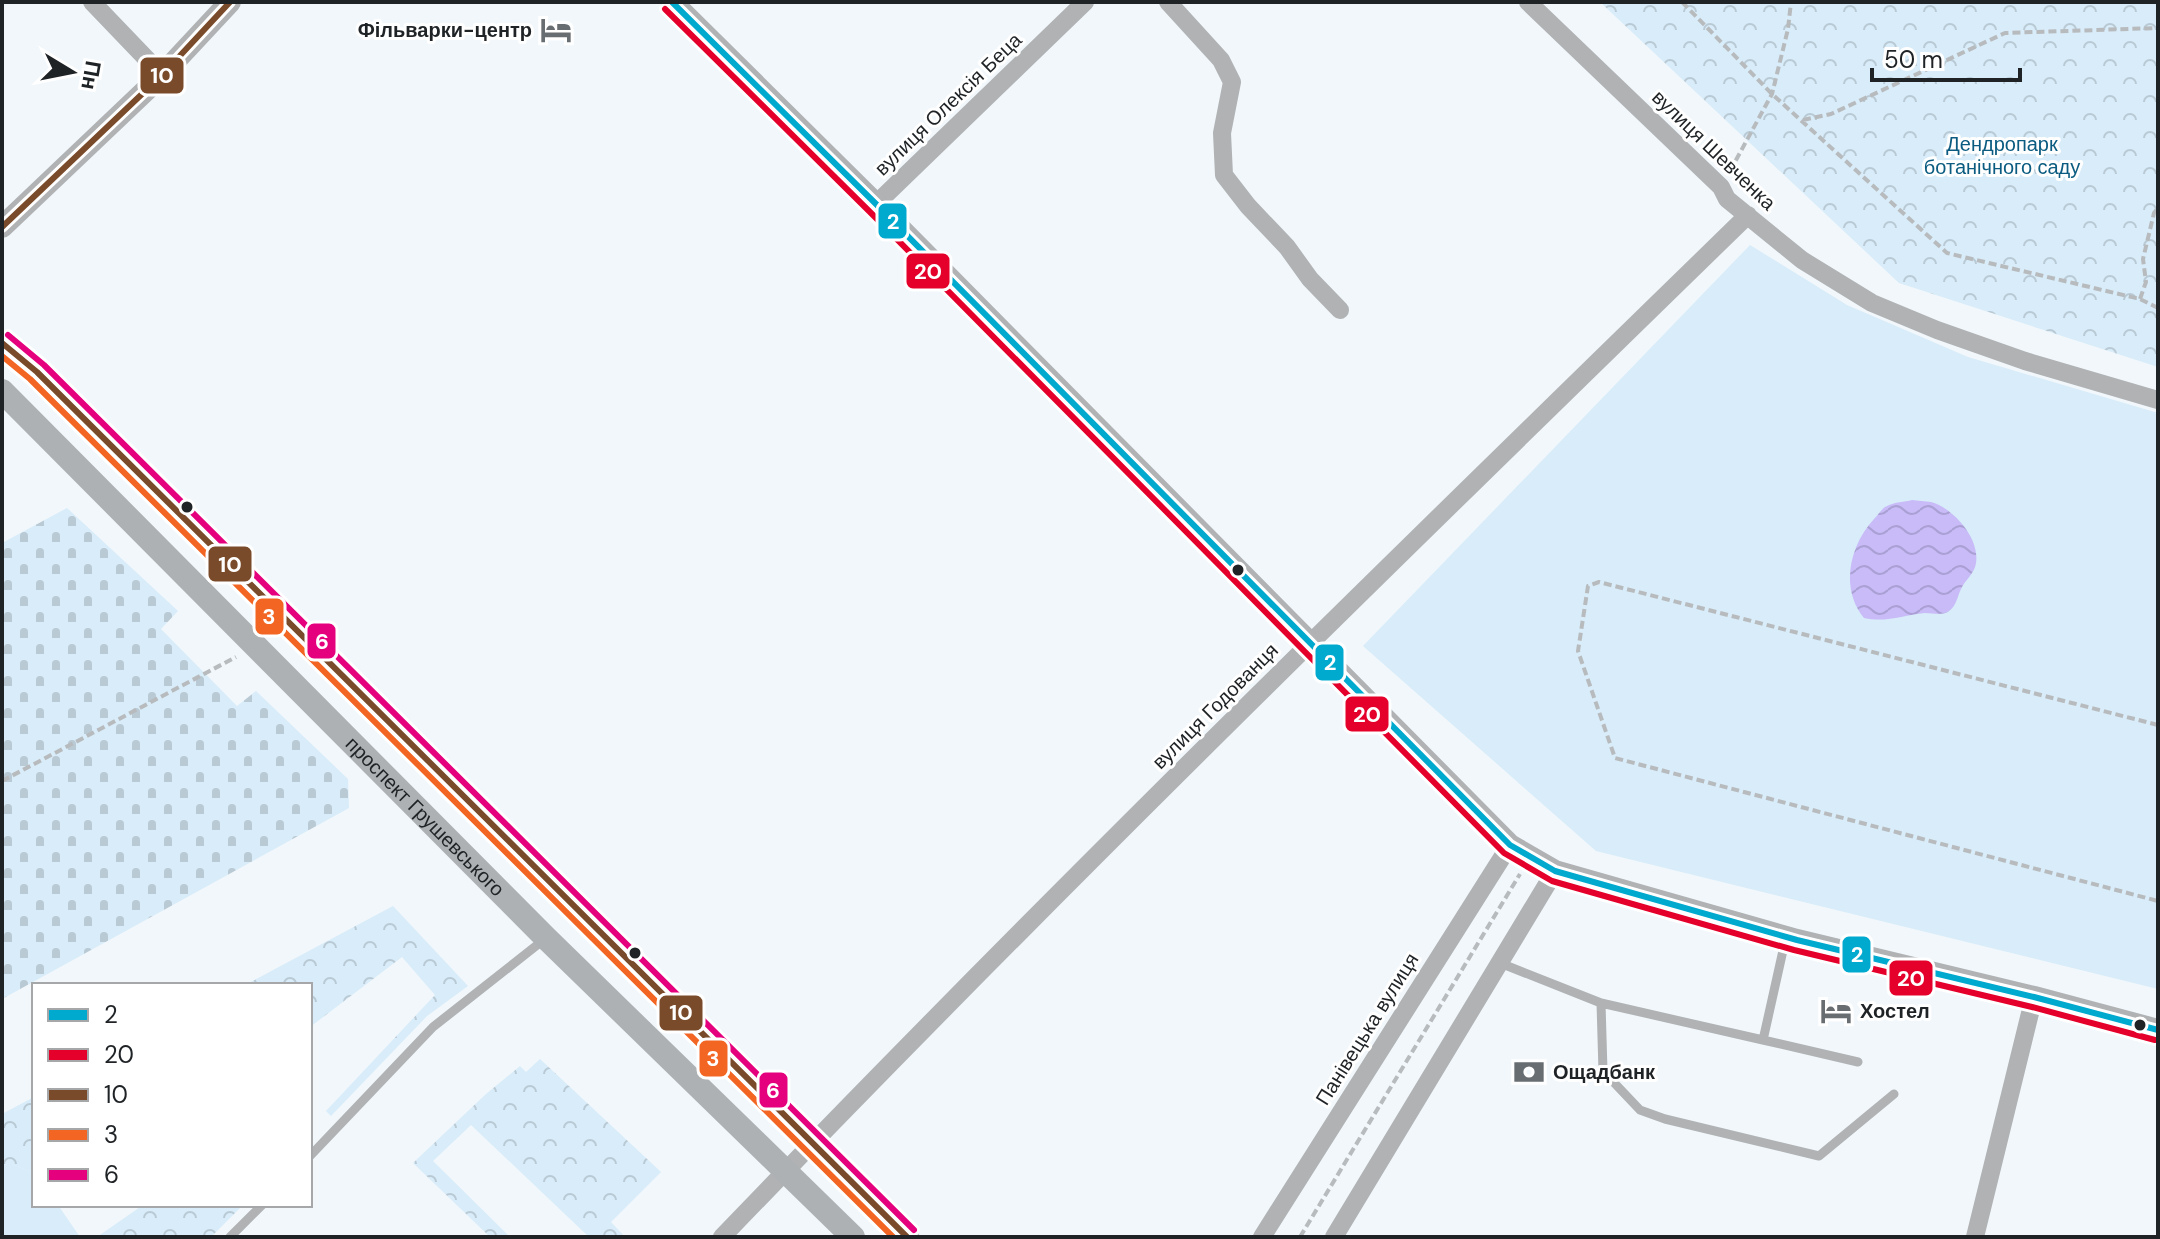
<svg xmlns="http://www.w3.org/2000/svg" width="2160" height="1239" font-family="'DM Sans',sans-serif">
<defs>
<pattern id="cemetery-stones" width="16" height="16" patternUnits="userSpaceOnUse" patternTransform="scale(2)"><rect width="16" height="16" fill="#d8ecf9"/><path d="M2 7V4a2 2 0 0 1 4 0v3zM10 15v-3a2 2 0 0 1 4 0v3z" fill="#b9cad5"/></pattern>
<pattern id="park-crowns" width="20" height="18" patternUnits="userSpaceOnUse" patternTransform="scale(2)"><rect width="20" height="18" fill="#d8ecf9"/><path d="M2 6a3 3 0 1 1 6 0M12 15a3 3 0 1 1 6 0" fill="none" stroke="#b9cad5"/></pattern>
<pattern id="water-waves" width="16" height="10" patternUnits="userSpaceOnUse" patternTransform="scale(2)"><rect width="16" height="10" fill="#c8bbf8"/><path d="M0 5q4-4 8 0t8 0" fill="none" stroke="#aba0d4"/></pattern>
</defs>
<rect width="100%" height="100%" fill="#f1f7fb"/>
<path fill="url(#cemetery-stones)" d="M67 508 178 611 161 629 237 706 256 691 348 779 349 808 2 999V543Z"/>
<path fill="url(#park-crowns)" d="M1600 2H2158V367L1899 283Z
M393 906 468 986 427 1016 331 1116 326 1111 435 995 402 957 310 1027V985H245Z
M540 1059 661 1172 611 1222 625 1237H589L471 1125 433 1161 510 1237H490L413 1163 486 1094 520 1066 526 1072Z
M34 1097V1173L9 1163 2 1166V1114Z
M143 1205H243L211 1237H97Z"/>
<path fill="#d8ecf9" d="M1750 245 1847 305 1968 357 2158 413V989L1596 851 1363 646Z
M9 1163 34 1173V1205H58L80 1237H2V1166Z"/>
<path fill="url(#water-waves)" d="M1912 500C1918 501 1925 501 1931 502 1953 508 1980 538 1976 563 1975 573 1965 580 1961 589 1957 597 1957 605 1949 611 1943 616 1933 613 1925 613 1903 615 1886 623 1864 618 1840 589 1849 546 1874 519 1878 515 1882 508 1887 506 1894 502 1905 502 1912 500Z"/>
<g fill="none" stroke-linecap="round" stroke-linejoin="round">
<path stroke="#b8bbbd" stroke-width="4" stroke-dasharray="8 4" stroke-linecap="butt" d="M1682 2 1772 94 1947 253 2140 299 2158 308
M1803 120 1831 114 2005 33 2158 28
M1730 171 1772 94 1788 29 1791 2
M2140 299 2146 282 2143 259 2154 213 2158 208
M2158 725 1599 582 1588 586 1578 651 1615 758 2158 901
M2 781 236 657
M1300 1237 1520 874"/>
<path stroke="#b0b2b4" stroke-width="9" d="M1500 963 1601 1003 1603 1071 1640 1110 1665 1119 1819 1156 1894 1094
M1601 1003 1763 1040 1786 937
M1763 1040 1858 1062
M310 1156 433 1027 546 938
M230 1237 262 1205"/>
<path stroke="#b0b2b4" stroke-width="18" d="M92 2 162 75
M1168 2 1221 60 1232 82 1222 133 1224 175 1248 206 1287 247 1310 279 1340 310
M1528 2 1721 187 1727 199 1802 260 1872 303 1937 330 2025 361 2158 400
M876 204 1085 2
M722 1237C1056 889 1402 552 1748 215
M1262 1237 1510 845
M1334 1237 1555 871
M1975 1237 2034 997"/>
<path stroke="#b0b2b4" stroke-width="22" d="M672 2 876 204 1510 845 1555 871 1797 940 2034 997 2158 1030
M2 227 162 75 230 2"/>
<g stroke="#aeb1b4" stroke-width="24">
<path d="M2 343 37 372 907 1237"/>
<path id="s1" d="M2 391 546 938 853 1237"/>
</g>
<defs>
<path id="bus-1" d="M672 2 876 204 1510 845 1555 871 1797 940 2034 997 2158 1030"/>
<path id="bus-2" d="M665 9 869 211 1504 853 1552 881 1794 950 2032 1007 2155 1040"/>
<path id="bus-3" d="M2 227 162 75 230 2
M2 343 37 372 907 1237"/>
<path id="bus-4" d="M2 356 30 379 893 1237"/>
<path id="bus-5" d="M8 335 44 365 914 1230"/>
</defs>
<use href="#bus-1" stroke="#fff" stroke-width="12"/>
<use href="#bus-2" stroke="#fff" stroke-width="12"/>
<use href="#bus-3" stroke="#fff" stroke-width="12"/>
<use href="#bus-4" stroke="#fff" stroke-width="12"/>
<use href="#bus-5" stroke="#fff" stroke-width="12"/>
<use href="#bus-1" stroke="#00a9ce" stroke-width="6"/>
<use href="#bus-2" stroke="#e4002b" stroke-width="6"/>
<use href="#bus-3" stroke="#7a4b2a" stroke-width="6"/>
<use href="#bus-4" stroke="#f26522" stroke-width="6"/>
<use href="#bus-5" stroke="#e5007d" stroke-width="6"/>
</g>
<defs>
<symbol id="hotel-bare" viewBox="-9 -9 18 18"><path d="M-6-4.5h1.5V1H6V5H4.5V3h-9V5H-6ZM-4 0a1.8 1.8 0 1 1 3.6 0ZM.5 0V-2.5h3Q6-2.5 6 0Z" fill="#686d71" stroke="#fff" stroke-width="2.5" paint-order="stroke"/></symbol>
<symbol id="bank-bare" viewBox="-9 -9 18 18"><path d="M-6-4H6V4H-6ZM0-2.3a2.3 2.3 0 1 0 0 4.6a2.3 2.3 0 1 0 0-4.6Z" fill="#686d71" stroke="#fff" stroke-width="2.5" paint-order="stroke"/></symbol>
</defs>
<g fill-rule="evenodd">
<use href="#hotel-bare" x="534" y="8" width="44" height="44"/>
<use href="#hotel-bare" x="1814" y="989" width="44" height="44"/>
<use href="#bank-bare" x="1507" y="1050" width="44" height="44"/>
</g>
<g fill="#1f2326" stroke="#fff" stroke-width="3">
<circle cx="187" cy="507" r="7"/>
<circle cx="1238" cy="570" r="7"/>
<circle cx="635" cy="953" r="7"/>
<circle cx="2140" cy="1025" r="7"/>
</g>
<g text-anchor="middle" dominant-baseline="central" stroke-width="6" stroke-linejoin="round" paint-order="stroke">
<g font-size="20" font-weight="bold" fill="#1f2326" stroke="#fff" text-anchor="start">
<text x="532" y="30" text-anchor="end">Фільварки-центр</text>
<text x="1860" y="1011">Хостел</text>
<text x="1553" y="1072">Ощадбанк</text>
</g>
<g font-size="20" fill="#1f2326" stroke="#fff">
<text transform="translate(948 104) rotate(-44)">вулиця Олексія Беца</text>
<text transform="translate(1714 150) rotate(44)">вулиця Шевченка</text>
<text transform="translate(1215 706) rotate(-45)">вулиця Годованця</text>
<text stroke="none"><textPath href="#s1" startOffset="600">проспект Грушевського</textPath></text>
<text transform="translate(1367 1029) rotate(-58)">Панівецька вулиця</text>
</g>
<g font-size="20" fill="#0b5c80" stroke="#fff">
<text x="2002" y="144">Дендропарк<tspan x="2002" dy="23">ботанічного саду</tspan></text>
</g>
</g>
<g stroke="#fff" stroke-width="3">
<rect x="139" y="56" width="46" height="39" rx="8" fill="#7a4b2a"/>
<rect x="877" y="202" width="31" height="38" rx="8" fill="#00a9ce"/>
<rect x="905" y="252" width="46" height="38" rx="8" fill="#e4002b"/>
<rect x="207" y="545" width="46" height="38" rx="8" fill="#7a4b2a"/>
<rect x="254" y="597" width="31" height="39" rx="8" fill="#f26522"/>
<rect x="306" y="622" width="31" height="38" rx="8" fill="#e5007d"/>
<rect x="1314" y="643" width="31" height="39" rx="8" fill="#00a9ce"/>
<rect x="1344" y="695" width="46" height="38" rx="8" fill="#e4002b"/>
<rect x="1841" y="935" width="31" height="39" rx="8" fill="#00a9ce"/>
<rect x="1888" y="959" width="46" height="38" rx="8" fill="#e4002b"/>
<rect x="658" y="994" width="46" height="38" rx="8" fill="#7a4b2a"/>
<rect x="698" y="1039" width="31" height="39" rx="8" fill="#f26522"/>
<rect x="758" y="1071" width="31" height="38" rx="8" fill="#e5007d"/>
</g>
<g font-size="22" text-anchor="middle" font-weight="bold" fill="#fff">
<text x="162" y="83">10</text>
<text x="893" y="229">2</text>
<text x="928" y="279">20</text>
<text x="230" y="572">10</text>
<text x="269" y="624">3</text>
<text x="322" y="649">6</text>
<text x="1330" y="670">2</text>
<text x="1367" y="722">20</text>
<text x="1857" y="962">2</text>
<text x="1911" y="986">20</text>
<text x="681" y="1020">10</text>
<text x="713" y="1066">3</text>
<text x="773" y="1098">6</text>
</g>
<rect width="2160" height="1239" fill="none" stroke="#1f2326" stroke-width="8"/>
<rect x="32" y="983" width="280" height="224" fill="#ffffff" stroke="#a5a7a8" stroke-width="2"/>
<rect x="48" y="1009" width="40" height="12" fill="#00a9ce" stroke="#a5a7a8" stroke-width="2"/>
<text x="104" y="1023" font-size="24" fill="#1f2326">2</text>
<rect x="48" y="1049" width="40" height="12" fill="#e4002b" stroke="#a5a7a8" stroke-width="2"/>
<text x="104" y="1063" font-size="24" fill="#1f2326">20</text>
<rect x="48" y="1089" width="40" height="12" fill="#7a4b2a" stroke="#a5a7a8" stroke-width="2"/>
<text x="104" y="1103" font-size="24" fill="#1f2326">10</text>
<rect x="48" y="1129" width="40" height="12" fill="#f26522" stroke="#a5a7a8" stroke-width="2"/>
<text x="104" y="1143" font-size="24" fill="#1f2326">3</text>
<rect x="48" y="1169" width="40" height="12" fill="#e5007d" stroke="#a5a7a8" stroke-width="2"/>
<text x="104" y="1183" font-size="24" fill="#1f2326">6</text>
<g transform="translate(72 72) rotate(100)" stroke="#ffffff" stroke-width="6" paint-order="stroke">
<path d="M0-6L14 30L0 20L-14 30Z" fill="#1f2326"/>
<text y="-12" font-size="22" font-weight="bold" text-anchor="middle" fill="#1f2326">Пн</text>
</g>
<path d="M1872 68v12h148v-12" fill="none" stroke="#1f2326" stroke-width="4"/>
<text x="1884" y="68" font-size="24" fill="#1f2326" stroke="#ffffff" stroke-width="6" paint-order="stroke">50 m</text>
</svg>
